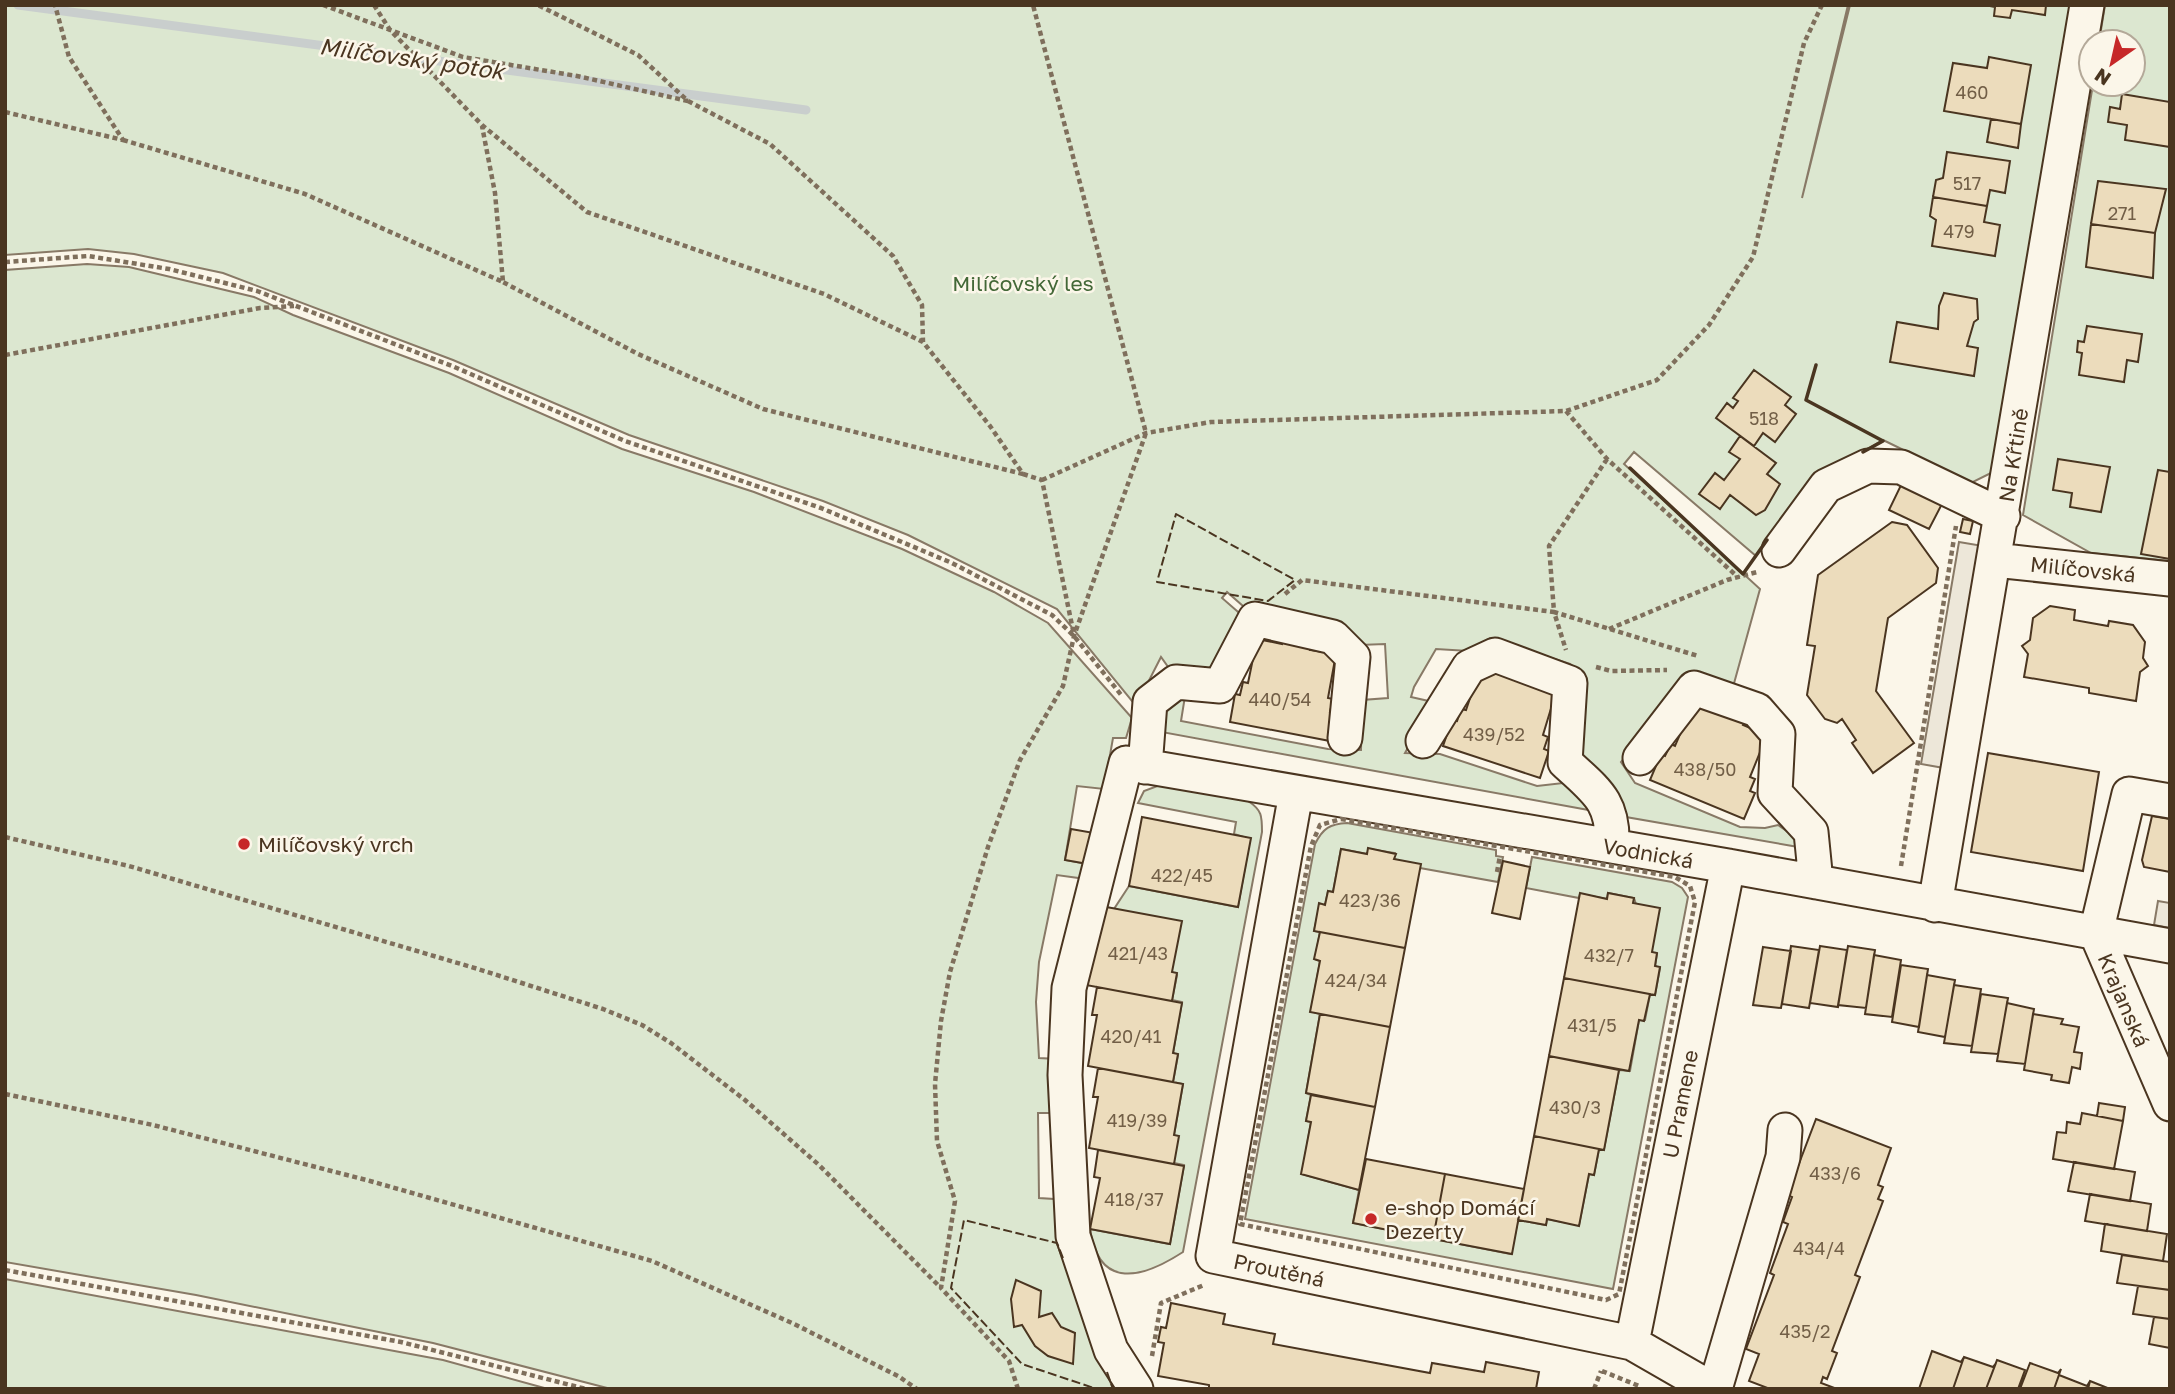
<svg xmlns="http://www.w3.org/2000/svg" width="2175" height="1394" font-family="'Golos Text',sans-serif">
<rect width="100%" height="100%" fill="#fbf6e9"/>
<path fill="#dce7d0" stroke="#887966" stroke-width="2" d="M5 5H1848L1802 198 1850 5H2070L2007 397 1991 473 1971 483 1883 440 1806 485 1756 556 1634 452 1624 464 1760 589 1733 687 1681 689 1621 762 1635 783 1740 827 1765 828 1778 825 1797 838 1804 848 1626 817 1581 768 1575 668 1570 664 1490 638 1469 651 1436 649 1414 687 1411 697 1433 702 1405 753 1440 754 1537 786 1572 782 1594 811 1156 731 1153 717 1186 690 1181 721 1328 749 1361 750 1362 700 1388 698 1385 644 1359 645 1341 623 1262 608 1251 613 1227 592 1222 598 1245 618 1212 673 1171 671 1161 657 1136 706 1057 609 908 535 823 501 629 435 453 360 223 273 134 254 88 249 5 255Z
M2105 5H2170V561L2091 553 2023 515 2093 84H2133V42H2099Z
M87 264 129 267 254 297 293 315 449 373 622 449 754 492 902 549 994 592 1048 623 1132 718 1126 738H1113L1104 789 1077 786 1065 860 1088 864 1086 879 1057 875 1039 962 1036 1002 1039 1058 1057 1059V1113H1038L1039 1198 1054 1199 1064 1241 1057 1244 1113 1389H611L433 1343 196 1295 5 1262V270Z
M1160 785 1248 801C1262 810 1262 816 1262 832L1183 1252C1143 1278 1099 1291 1090 1229L1170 1244 1184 1165 1174 1163V1135L1183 1084 1173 1082 1178 1055 1173 1053 1182 1002 1172 1000 1177 975 1172 973 1114 909 1129 886 1238 907 1250 839 1234 834 1236 822 1138 803 1144 791Z
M1347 823 1496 850V856L1503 857 1498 882 1420 868 1394 859 1395 853 1369 849 1367 854 1341 849 1333 892 1328 891 1325 905 1320 904 1314 931 1320 932 1315 959 1320 961 1311 1011 1320 1014 1306 1093 1311 1095 1306 1121 1311 1122 1302 1174 1359 1190 1353 1223 1511 1254 1518 1220 1546 1225 1547 1219 1579 1225 1589 1174 1594 1175 1599 1149H1604L1619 1070 1630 1071 1639 1020H1645L1650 994 1655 995 1660 968 1655 966 1657 954 1652 953 1634 898 1608 893 1607 899 1580 894 1579 898 1526 888 1532 857 1672 882 1682 888 1688 897 1613 1289 1245 1219 1315 844C1323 828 1330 824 1347 823Z
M5 1279 443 1360 548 1389H5Z"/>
<path fill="#ede7d9" stroke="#887966" stroke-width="2" d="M1959 542 1983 546 1944 768 1921 764Z
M2158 901 2170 903V928L2154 925Z"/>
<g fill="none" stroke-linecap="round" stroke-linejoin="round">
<path stroke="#c9cecd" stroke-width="9" d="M18 5 806 110"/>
</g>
<path fill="#ecdcbc" stroke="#4a3520" stroke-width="2" d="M1985 5H2046L2045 15 2012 10 2010 18 1994 16 1995 7Z
M1989 57 2031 65 2021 124 1944 111 1953 63 1987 68Z
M2122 94 2170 102V147L2125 140 2127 125 2108 122 2110 107 2120 109Z
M1991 119 2021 124 2018 148 1987 142Z
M1947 152 2010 161 2005 193 1990 190 1987 206 1933 197 1936 180 1943 178Z
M2098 181 2166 189 2155 233 2091 224Z
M1933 197 1987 206 1984 222 2000 225 1995 256 1932 246 1936 220 1930 216Z
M2091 224 2155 233 2153 278 2086 267Z
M1944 293 1977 299 1978 319 1974 322 1967 346 1978 348 1974 376 1890 362 1897 322 1938 329 1939 306Z
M2087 326 2142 334 2138 362 2127 360 2124 382 2079 375 2082 353 2077 352 2078 341 2084 342Z
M1754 370 1791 397 1785 405 1796 414 1775 442 1763 433 1754 446 1716 418 1727 403 1733 408 1738 401 1733 398Z
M1740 436 1776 463 1767 474 1780 484 1765 510 1756 515 1730 495 1720 509 1699 494 1715 473 1724 480 1740 459 1729 452Z
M2058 459 2110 467 2101 512 2070 507 2072 493 2053 490Z
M2158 470 2170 472V559L2141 554Z
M1903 481 1944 500 1929 529 1889 510Z
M1963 519 1973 521 1970 534 1960 532Z
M1892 522 1907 525 1938 568 1936 583 1888 618 1876 691 1914 743 1873 773 1852 743 1856 740 1842 719 1837 723 1825 719 1807 695 1815 646 1807 645 1818 575Z
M2050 606 2075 610 2074 620 2108 626 2109 621 2133 625 2145 642 2143 658 2148 666 2140 672 2136 701 2089 693V688L2024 677 2028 654 2022 646 2030 640 2033 618Z
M1257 639 1282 644 1283 639 1311 644 1310 650 1336 654 1328 698 1333 699 1330 712 1335 713 1330 741 1230 722 1235 694 1240 695 1243 682 1248 683Z
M1480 668 1556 692 1543 735 1548 737 1544 749 1549 751 1540 778 1443 746 1452 720 1457 721 1461 709 1466 710Z
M1693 704 1717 714 1719 710 1745 720 1743 725 1767 735 1750 777 1755 779 1750 791 1755 793 1744 819 1650 780 1661 754 1665 756 1671 744 1675 746Z
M1988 753 2099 772 2083 871 1971 852Z
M2152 816 2170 819V872L2144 867 2142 860Z
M1142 817 1251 838 1238 907 1129 886Z
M1071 829 1094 833 1088 864 1065 860Z
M1368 848 1396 854 1394 859 1421 864 1405 948 1314 931 1319 903 1325 905 1328 891 1333 892 1341 849 1367 854Z
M1503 861 1530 867 1520 919 1492 913Z
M1580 893 1607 899 1608 893 1634 898 1633 903 1660 908 1652 952 1657 953 1655 966 1660 967 1655 995 1564 978Z
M1101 906 1182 921 1172 972 1177 973 1172 1001 1086 985Z
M1320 932 1405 948 1390 1027 1310 1012 1320 961 1314 959Z
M1791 946 1819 950 1809 1008 1782 1004Z
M1820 946 1847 950 1838 1007 1810 1003Z
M1848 946 1875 950 1866 1008 1838 1005Z
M1763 947 1791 951 1781 1008 1753 1005Z
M1874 955 1901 960 1892 1017 1865 1014Z
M1901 965 1928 969 1919 1027 1892 1022Z
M1927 975 1955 980 1945 1037 1918 1032Z
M1564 978 1650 994 1644 1021 1639 1020 1629 1071 1549 1056Z
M1954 985 1981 989 1972 1046 1944 1043Z
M1097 987 1182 1003 1173 1053 1178 1054 1173 1082 1088 1066 1097 1015H1092Z
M1981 994 2008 998 1998 1054 1971 1052Z
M2007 1003 2034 1009 2025 1064 1997 1061Z
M1320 1014 1390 1027 1375 1107 1306 1093Z
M2033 1014 2063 1019 2061 1024 2079 1027 2074 1052 2082 1053 2080 1069 2072 1067 2069 1083 2051 1080 2052 1075 2024 1070Z
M1549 1056 1619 1070 1604 1150 1534 1136Z
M1098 1068 1183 1084 1174 1135 1179 1136 1174 1164 1089 1148 1098 1097H1093Z
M1311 1095 1375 1107 1359 1190 1301 1174 1311 1122 1306 1121Z
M2099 1103 2125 1107 2123 1121 2097 1116Z
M2082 1113 2123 1121 2114 1169 2053 1159 2057 1132 2066 1133 2067 1122 2080 1124Z
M1816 1119 1891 1148 1878 1185 1883 1187 1878 1199 1883 1201 1855 1275 1860 1277 1832 1351 1837 1353 1827 1379 1823 1377 1821 1383 1837 1389H1770L1749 1381 1759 1354 1746 1349 1774 1275 1770 1273 1788 1224 1783 1222 1792 1197 1787 1195Z
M1534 1136 1599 1149 1594 1175 1589 1174 1579 1226 1547 1219 1546 1225 1518 1220Z
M1098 1150 1184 1166 1170 1244 1090 1229 1100 1178 1094 1177Z
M1366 1159 1445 1174 1433 1239 1353 1223Z
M2074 1162 2135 1172 2130 1201 2068 1191Z
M1445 1174 1524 1189 1512 1254 1433 1239Z
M2090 1194 2151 1204 2147 1231 2085 1221Z
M2105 1224 2167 1234 2163 1261 2101 1251Z
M2122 1255 2170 1262V1290L2117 1283Z
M1016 1280 1041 1291 1039 1317 1052 1313 1061 1327 1075 1333 1073 1364 1048 1356 1035 1346 1022 1325 1014 1327 1011 1299Z
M2138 1286 2170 1290V1319L2133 1314Z
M1171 1303 1225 1314 1223 1324 1275 1334 1273 1344 1430 1373 1432 1363 1484 1372 1486 1362 1539 1372 1536 1389H1209V1385L1158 1376 1164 1343 1158 1342 1161 1327 1166 1328Z
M2154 1317 2170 1319V1348L2149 1344Z
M1932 1351 1961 1362 1964 1357 1953 1389H1919Z
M1964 1357 1993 1367 1996 1363 1986 1389H1953Z
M1997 1360 2025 1370 2018 1389H1986Z
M2030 1363 2058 1373 2061 1369 2054 1389H2020Z
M2059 1375 2087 1386 2090 1381 2088 1389H2054Z
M2090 1381 2110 1389H2088Z"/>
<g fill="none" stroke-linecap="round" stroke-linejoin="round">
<defs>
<path id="minor" d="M1779 550 1826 486 1868 466 1901 467 2003 516
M1995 560 2170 579
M1423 741 1469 667 1495 655 1570 683 1565 762C1596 791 1614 801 1612 846
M1640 758 1694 688 1757 710 1778 734 1775 793 1811 832 1816 882
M1145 767 1150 702 1176 682 1220 686 1255 619 1333 637 1353 657 1345 738
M1296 793 1213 1256 1632 1343 1712 1389
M1935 905 2087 5
M2096 933 2170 1104
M2096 933 2129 794 2170 801
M1632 1343 1728 866
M1136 1389 1111 1350 1073 1236 1065 1075 1069 988 1126 763 1728 866 2170 946
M1715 1389 1783 1157 1785 1130"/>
</defs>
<use href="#minor" stroke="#4a3520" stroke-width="37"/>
<path stroke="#7f6f5c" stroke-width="4.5" stroke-dasharray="5 3.5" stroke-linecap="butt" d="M323 5 463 57 577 76 688 101 638 55 538 5
M374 5 390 30 482 125 587 212 824 294 923 342 990 426 1023 474 763 409 638 354 503 282
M688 101 770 144 893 256 922 305 923 342
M5 112 123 140 69 57 55 5
M123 140 305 194 503 282 495 193 482 126
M5 262 88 256 169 269 257 291 452 366 625 441 821 508 952 563 1052 615 1074 636 1122 696
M5 355 260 308 294 306
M1566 411 1607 459 1739 578
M1607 459 1549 546 1554 612 1698 656
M1023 474 1042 480 1074 635
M1042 480 1146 433 1211 422 1566 411 1657 380 1709 325 1753 257 1804 43 1822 5
M1285 594 1302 580 1554 612 1566 650
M1609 629 1727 580 1757 572
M1596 667 1611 671 1667 670
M1341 819 1675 877 1690 886 1695 902 1619 1294 1606 1300 1240 1224 1311 846 1320 825Z
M5 837 129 866 478 969 603 1009 642 1025 671 1043 745 1100 819 1165 940 1287
M1901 866 1956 526
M1497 872 1500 856
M5 1094 153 1125 370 1181 652 1261 792 1323 898 1376 917 1389
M5 1270 401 1342 586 1389
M1152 1356 1161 1303 1204 1285
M1602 1371 1639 1386
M1018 1389 1009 1361 941 1288 955 1201 937 1141 935 1084 941 1021 950 972 988 847 1020 760 1063 686 1074 636 1146 433 1033 5
M1594 1389 1601 1371"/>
<use href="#minor" stroke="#fbf6e9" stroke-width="33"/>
<path stroke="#4a3520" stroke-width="2" stroke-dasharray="9 3.5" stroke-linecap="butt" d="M1176 514 1295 580 1268 601 1157 582Z
M1063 1258 1057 1243 964 1220 951 1288 1022 1364 1097 1389
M1107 1372 1113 1389"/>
<path stroke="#4a3520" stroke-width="3.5" d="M1816 365 1806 400 1883 441 1863 452
M1630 468 1743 574 1767 540"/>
</g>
<g fill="#c62828" stroke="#fbf6e9" stroke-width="2.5">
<circle cx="244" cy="844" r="7"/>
<circle cx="1371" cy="1219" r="7"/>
</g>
<g text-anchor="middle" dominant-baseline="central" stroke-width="5" stroke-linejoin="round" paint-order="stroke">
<g font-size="18" fill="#725f47">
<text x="1972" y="92">460</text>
<text x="1967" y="183">517</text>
<text x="2122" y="213">271</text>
<text x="1959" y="231">479</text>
<text x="1764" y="418">518</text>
<text x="1280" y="699">440/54</text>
<text x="1494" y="734">439/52</text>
<text x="1705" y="769">438/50</text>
<text x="1182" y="875">422/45</text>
<text x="1370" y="900">423/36</text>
<text x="1138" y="953">421/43</text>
<text x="1609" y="955">432/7</text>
<text x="1356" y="980">424/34</text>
<text x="1592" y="1025">431/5</text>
<text x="1131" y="1036">420/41</text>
<text x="1575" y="1107">430/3</text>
<text x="1137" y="1120">419/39</text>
<text x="1835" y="1173">433/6</text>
<text x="1134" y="1199">418/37</text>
<text x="1819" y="1248">434/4</text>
<text x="1805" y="1331">435/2</text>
</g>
<g font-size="21" fill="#436837" stroke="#fbf6e9">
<text x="1023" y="283">Milíčovský les</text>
</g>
<g font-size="21" fill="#4a3520" stroke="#fbf6e9">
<text transform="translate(2013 455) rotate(-81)">Na Křtině</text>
<text transform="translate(2083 569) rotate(6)">Milíčovská</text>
<text transform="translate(1648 853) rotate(10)">Vodnická</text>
<text transform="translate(2124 1000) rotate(67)">Krajanská</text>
<text transform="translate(1680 1104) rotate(-79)">U Pramene</text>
<text transform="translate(1279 1270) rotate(12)">Proutěná</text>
</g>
<g font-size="21" fill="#4a3520" stroke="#fbf6e9" text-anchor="start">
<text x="258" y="844">Milíčovský vrch</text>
<text x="1385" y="1207">e-shop Domácí<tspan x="1385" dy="24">Dezerty</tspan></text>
</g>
<g font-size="23" font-style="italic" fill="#4a3520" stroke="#fbf6e9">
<text transform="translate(412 58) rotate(8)">Milíčovský potok</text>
</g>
</g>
<rect width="2175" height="1394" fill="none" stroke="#4a3520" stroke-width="14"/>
<g transform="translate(2112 63) rotate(214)"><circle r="33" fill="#fbf6e9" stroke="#b4a999" stroke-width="2"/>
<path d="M0-5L12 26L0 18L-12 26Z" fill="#c62828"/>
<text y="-10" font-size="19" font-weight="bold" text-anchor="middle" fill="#4a3520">N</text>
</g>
</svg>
